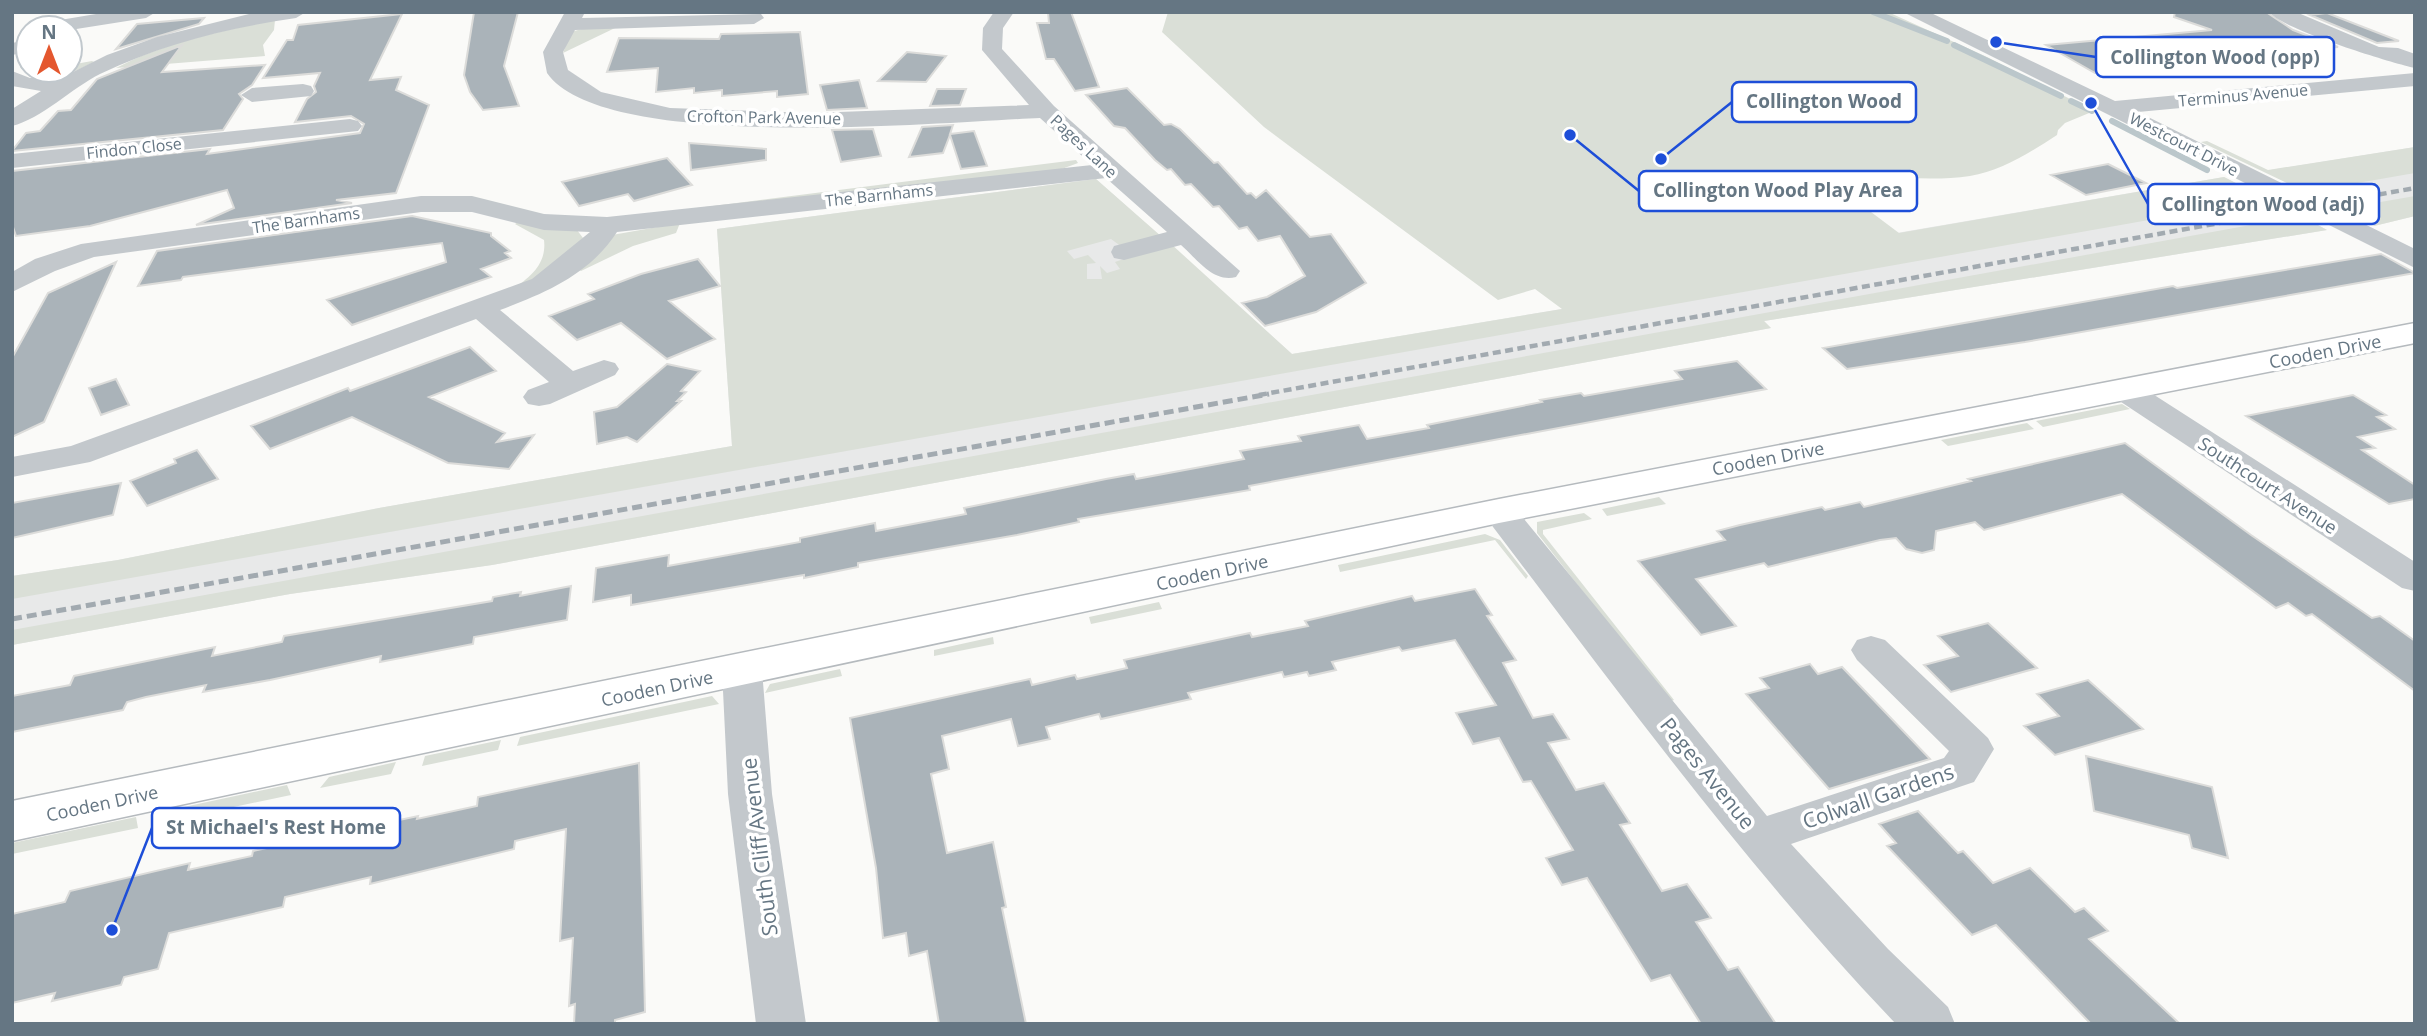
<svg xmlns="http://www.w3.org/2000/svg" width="2427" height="1036" font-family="'Open Sans',sans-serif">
<rect width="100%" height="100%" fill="#fafaf8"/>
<path fill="#e8e9e9" d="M2415 147V216L2374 226 2340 209 2302 216 2327 230 1764 321 1771 328 492 565 290 594 12 645V576L118 560 379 508 732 446 717 229 1096 179 1292 354 1562 309 1703 266 2224 177 2267 199 2305 192 2264 171Z"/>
<path fill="#dadfd7" d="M1168 12H1888L1987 57 2094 111 2065 123 2058 130 2057 135C2031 152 2001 171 1970 176 1924 183 1877 172 1831 182L1899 233 2224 177 2267 199 12 599V576L118 560 379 508 732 446 717 229 1096 179 1162 237 1122 247 1111 239 1067 251 1074 259 1088 255 1096 263 1087 264V279H1102L1100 266 1107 273 1120 269 1115 262 1170 243 1292 354 1562 309 1535 289 1498 300 1292 148 1264 127 1162 32Z
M275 20 274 30 263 45 265 56 116 68C165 42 221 31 275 20Z
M592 26 615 28 563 53 571 32Z
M92 61 94 62C71 73 40 92 20 67H28V70H70V65Z
M2207 141 2268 170 2415 147V173L2306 192 2201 142Z
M1076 160 1078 163 1059 170 689 209Z
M2415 196V216L2374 226 2340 209Z
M2301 216 2327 230 1764 321 1771 328 492 565 290 594 12 645V630Z
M518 222 577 230 583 238 541 277 510 291C529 278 547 265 544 240L515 224Z
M680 223 676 233 633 246 581 271 577 268 612 235Z
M2122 404 2130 409 2043 427 2036 421Z
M2027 423 2034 429 1948 446 1941 440Z
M1659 497 1666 504 1607 516 1602 509Z
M1584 513 1592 519 1543 530V534L1674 700 1669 702 1537 533V522Z
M1485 534 1500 540 1528 576 1526 579 1495 540 1340 572 1338 565Z
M1159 602 1162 609 1091 624 1089 617Z
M993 637 994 644 934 656V650Z
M840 669 842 676 765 693 770 684Z
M712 696 719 704 517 746 520 737Z
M501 740 498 750 422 766 425 756Z
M396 762 391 774 320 788 329 777Z
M287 785 291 795 177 819 184 807Z
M136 817 138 828 12 854V843Z"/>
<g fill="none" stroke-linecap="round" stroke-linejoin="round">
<path stroke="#bbc7cb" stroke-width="6" d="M1873 12 1947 41
M1954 45 2061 96
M2071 101 2092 111
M2112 121 2207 170"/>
</g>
<path fill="#aab3b9" stroke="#dcdcda" stroke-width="2" d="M474 12H518L504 66 519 106 483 110 470 92 464 75Z
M1048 12H1071L1099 87 1075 91 1054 59H1046L1037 23H1049Z
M2175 12H2266L2293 30 2338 47 2136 65 2143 69 2095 73 2046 45 2212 30 2174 17Z
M2327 13 2399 41 2377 43 2310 15Z
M402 14 370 80 401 77 396 90 429 105 396 193 336 200 352 203 196 225 234 208 227 190 90 226 16 236 12 224V171L210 149 207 154 360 133 364 124 351 116 295 122 307 99 316 92 314 86 320 73 263 78 287 40H293L298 25Z
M204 18 199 24 116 49 137 24Z
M800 32 808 94 777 97V91L722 96V90L694 93V88L656 92 658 68 607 72 619 38 719 39 721 34Z
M182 45 162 72 265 65 252 85 239 94 243 99 223 130 12 151 26 133 40 131 58 111 71 110 97 79Z
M907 52 946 56 926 82 878 81Z
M859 80 867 108 827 110 820 85Z
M1127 88 1164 125 1171 124 1180 129 1214 163 1218 162 1247 194 1251 193 1256 198 1266 190 1310 237 1331 234 1366 283 1316 312 1265 326 1242 303 1267 297 1305 276 1280 236 1258 241 1247 227 1239 229 1219 206 1213 207 1191 184 1185 185 1171 169 1167 170 1155 160 1125 128 1114 126 1086 95Z
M937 89H966L960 105 930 106Z
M953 125 950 134 974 131 987 166 961 169 950 135 943 153 909 157 922 127Z
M873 129 881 156 841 162 832 130Z
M689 143 766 149V160L691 170Z
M667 158 692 185 634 201 628 194 579 206 562 182Z
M2108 164 2146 183 2086 195 2051 175Z
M412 216 491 233V236L510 251 505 253 511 258 481 269 491 277 352 325 327 300 446 262 442 243 183 277 181 280 138 286 157 251Z
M2381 254 2415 273 2025 342 1847 369 1823 348 2173 286 2177 288Z
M698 259 720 286 669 301 715 339 667 359 621 323 577 340 549 316 594 299 588 294 641 274Z
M116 262 44 422 12 437V358L48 293Z
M470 347 496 371 429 397 505 433 497 442 534 435 509 469 448 463 352 417 270 449 251 426 348 388 350 391Z
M1737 361 1766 389 1249 486 1250 490 1078 519 1079 522 1017 535 858 563V567L804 578V575L631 605V595L593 602 596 568 669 555 668 566 800 542V538L875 523 876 531 966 514 964 508 1106 479 1134 474 1136 479 1244 459 1240 451 1301 441 1298 436 1359 425 1367 439 1429 428 1427 425 1542 402 1540 400 1581 393 1584 396 1682 379 1675 371Z
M667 364 700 371 681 391 686 392 677 401H681L637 442 627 437 597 444 594 412 617 407Z
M116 379 129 405 101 415 89 388Z
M2353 395 2386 415 2377 417 2395 429 2358 437 2375 448 2362 450 2415 485V499L2389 504 2246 416Z
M2125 443 2251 535 2372 618 2380 616 2415 641V691L2312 614 2306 616 2288 603 2276 608 2122 494 1984 530 1975 522 1936 531 1934 550 1922 553 1906 549 1896 538 1880 540 1768 567 1764 563 1696 579 1736 626 1701 635 1638 561 1725 540 1717 531 1740 525 1822 507 1825 510 1860 502 1864 507 1971 481 1968 479Z
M197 450 218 479 147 506 130 481 176 463 174 459Z
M121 483 113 515 12 538V503Z
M571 586 567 620 474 637 473 644 380 662 381 656 270 680 203 692 206 685 146 697 127 702 123 710 12 732V696L70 685 74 676 215 647 212 656 282 642 284 636 492 601 493 597 521 592 520 596Z
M1475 589 1492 615 1487 616 1516 660 1503 663 1533 718 1553 714 1569 739 1548 743 1576 790 1604 783 1630 823 1620 825 1662 891 1687 884 1711 918 1696 922 1728 970 1738 967 1776 1024H1701L1670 975 1651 981 1587 878 1562 885 1546 858 1573 850 1531 781 1523 782 1499 738 1473 744 1456 713 1496 705 1455 640 1402 651 1399 647 1332 662 1336 670 1309 676 1307 672 1284 677 1282 672 1188 693 1191 699 1101 719 1099 714 1046 727 1050 739 1018 746 1011 719 942 736 949 769 931 774 947 853 993 842 1006 907 1002 908 1026 1024H939L927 951 909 956 906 933 883 938 876 868 850 718 1030 679 1032 685 1075 675 1077 679 1127 668 1124 660 1250 633 1252 637 1308 626 1305 621 1412 596 1415 601Z
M1988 623 2037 668 1951 692 1924 665 1958 656 1938 636Z
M1810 664 1818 674 1842 667 1930 759 1829 789 1746 694 1769 688 1760 678Z
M2088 680 2143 729 2055 755 2024 726 2059 716 2037 694Z
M2086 756 2212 787 2228 858 2192 848 2189 835 2094 811Z
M639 763 645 1012 615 1020V1024H574L575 1004 569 1006 573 938 560 941 566 829 515 841 514 849 370 884 371 877 285 897 283 907 169 933 158 969 124 977 121 985 52 1001 55 993 12 1003V914L65 902 70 891 190 863 188 870 252 856 253 851 418 816 417 819 477 806 478 797Z
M1918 811 1958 853 1963 851 1993 883 2030 868 2075 912 2084 908 2108 931 2089 939 2180 1024H2091L1996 925 1972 935 1887 846 1896 843 1879 824Z"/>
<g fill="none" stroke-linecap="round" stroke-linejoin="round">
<defs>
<path id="major" d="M2415 323V343L1499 523 12 841V801L1499 499Z"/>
</defs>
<use href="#major" stroke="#b5babe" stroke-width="3"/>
<path fill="#c3c8cc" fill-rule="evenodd" d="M108 12H156L146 18 70 30 38 28 48 22Z
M257 12H306L296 18C228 28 162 44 100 74 72 88 41 119 12 126V109L41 91 12 86V71L30 78H61L107 55 157 37Z
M565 12H585L582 18 761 14 764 18 754 24 575 30 563 52 568 70 601 92 670 108 811 113 1029 105 982 50 983 28 994 12H1014L1003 28 1002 49 1054 106 1240 271 1236 277C1213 283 1197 259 1181 245L1124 260 1114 258 1111 252 1114 246 1167 232 1106 178 617 232C589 275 545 293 500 310L573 371 604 360 615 363 619 369 615 375 550 404 539 406 528 404 523 397 528 390 549 382 476 319 90 462 12 477V457L71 446 532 279 590 232 544 230 472 212H421L94 257 55 271 12 292V272L35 259 81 244 421 196H472L544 214 607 217 1092 165 1040 118C945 122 603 154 547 73L543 52Z
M1903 12H1929L2115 101 2415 73V86L2138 112 2415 249V268Z
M2269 12H2296L2379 47 2398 48 2415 54V68C2389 62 2284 30 2269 12Z
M28 40V52L12 55V43Z
M303 84 311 86 314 91 311 96 252 102 241 95 252 88Z
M350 119 358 121 362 126 358 131 12 168V154Z
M2123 380 2134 382 2415 562V591L2402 588 2112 396 2107 389 2112 382Z
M1499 500 1511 503 1767 816 1944 758 1949 751 1857 660 1851 650 1857 640 1871 636 1885 640 1988 738 1994 749 1974 782 1791 844 1888 949 1948 1007 1955 1024H1896C1746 867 1618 691 1487 519L1482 511 1487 503Z
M742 656 756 660 762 670 772 794 806 1024H756L728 794 722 670 728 660Z"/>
<use href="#major" fill="#fff" fill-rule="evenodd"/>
<path stroke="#a2aab0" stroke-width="4.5" stroke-dasharray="8 4.5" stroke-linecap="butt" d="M1259 395 2415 188"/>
<path stroke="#a2aab0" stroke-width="5" stroke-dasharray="10 5" stroke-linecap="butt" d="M12 619 1269 394"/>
</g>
<g text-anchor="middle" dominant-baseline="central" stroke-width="7" stroke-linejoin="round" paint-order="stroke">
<g font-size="16" fill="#657683" stroke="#fff">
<text transform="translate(2243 95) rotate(-5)">Terminus Avenue</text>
<text transform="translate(764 117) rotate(1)">Crofton Park Avenue</text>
<text transform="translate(2184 144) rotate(27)">Westcourt Drive</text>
<text transform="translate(1084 146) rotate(43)">Pages Lane</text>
<text transform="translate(134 148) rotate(-6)">Findon Close</text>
<text transform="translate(879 195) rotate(-6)">The Barnhams</text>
<text transform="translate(306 220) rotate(-8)">The Barnhams</text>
</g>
<g font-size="18" fill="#657683" stroke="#fff">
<text transform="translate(2325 351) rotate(-11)">Cooden Drive</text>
<text transform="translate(1768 458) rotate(-11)">Cooden Drive</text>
<text transform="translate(2268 485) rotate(33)">Southcourt Avenue</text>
<text transform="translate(1212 572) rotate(-12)">Cooden Drive</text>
<text transform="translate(657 688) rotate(-12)">Cooden Drive</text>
<text transform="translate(102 803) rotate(-12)">Cooden Drive</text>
</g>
<g font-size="21" fill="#657683" stroke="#fff">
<text transform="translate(1708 773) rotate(51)">Pages Avenue</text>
<text transform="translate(1878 796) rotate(-19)">Colwall Gardens</text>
<text transform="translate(759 847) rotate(-97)">South Cliff Avenue</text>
</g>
</g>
<path fill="none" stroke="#1d4ed8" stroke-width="2.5" d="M1996 42L2096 57M1661 159L1732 102M1570 135L1639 191M2091 103L2148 204M112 930L152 828"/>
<g fill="#1d4ed8" stroke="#fff" stroke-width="2.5">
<circle cx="1996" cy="42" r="7"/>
<circle cx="1661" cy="159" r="7"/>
<circle cx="1570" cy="135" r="7"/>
<circle cx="2091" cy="103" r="7"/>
<circle cx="112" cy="930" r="7"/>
</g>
<g fill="#fff" stroke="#1d4ed8" stroke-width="2.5">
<rect x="2096" y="37" width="238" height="40" rx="7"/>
<rect x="1732" y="82" width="184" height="40" rx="7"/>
<rect x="1639" y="171" width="278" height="40" rx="7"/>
<rect x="2148" y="184" width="231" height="40" rx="7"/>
<rect x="152" y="808" width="248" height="40" rx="7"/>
</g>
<g font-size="19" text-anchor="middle" font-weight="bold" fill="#657683">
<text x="2215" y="64">Collington Wood (opp)</text>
<text x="1824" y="108">Collington Wood</text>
<text x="1778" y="197">Collington Wood Play Area</text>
<text x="2263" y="211">Collington Wood (adj)</text>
<text x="276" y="834">St Michael's Rest Home</text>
</g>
<rect width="2427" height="1036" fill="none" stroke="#657683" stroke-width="28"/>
<g transform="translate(49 49)"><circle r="33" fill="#ffffff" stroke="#c1c8cd" stroke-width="2"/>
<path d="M0-5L12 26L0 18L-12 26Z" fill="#e4572e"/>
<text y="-10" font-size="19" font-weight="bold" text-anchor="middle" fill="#657683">N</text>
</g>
</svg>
